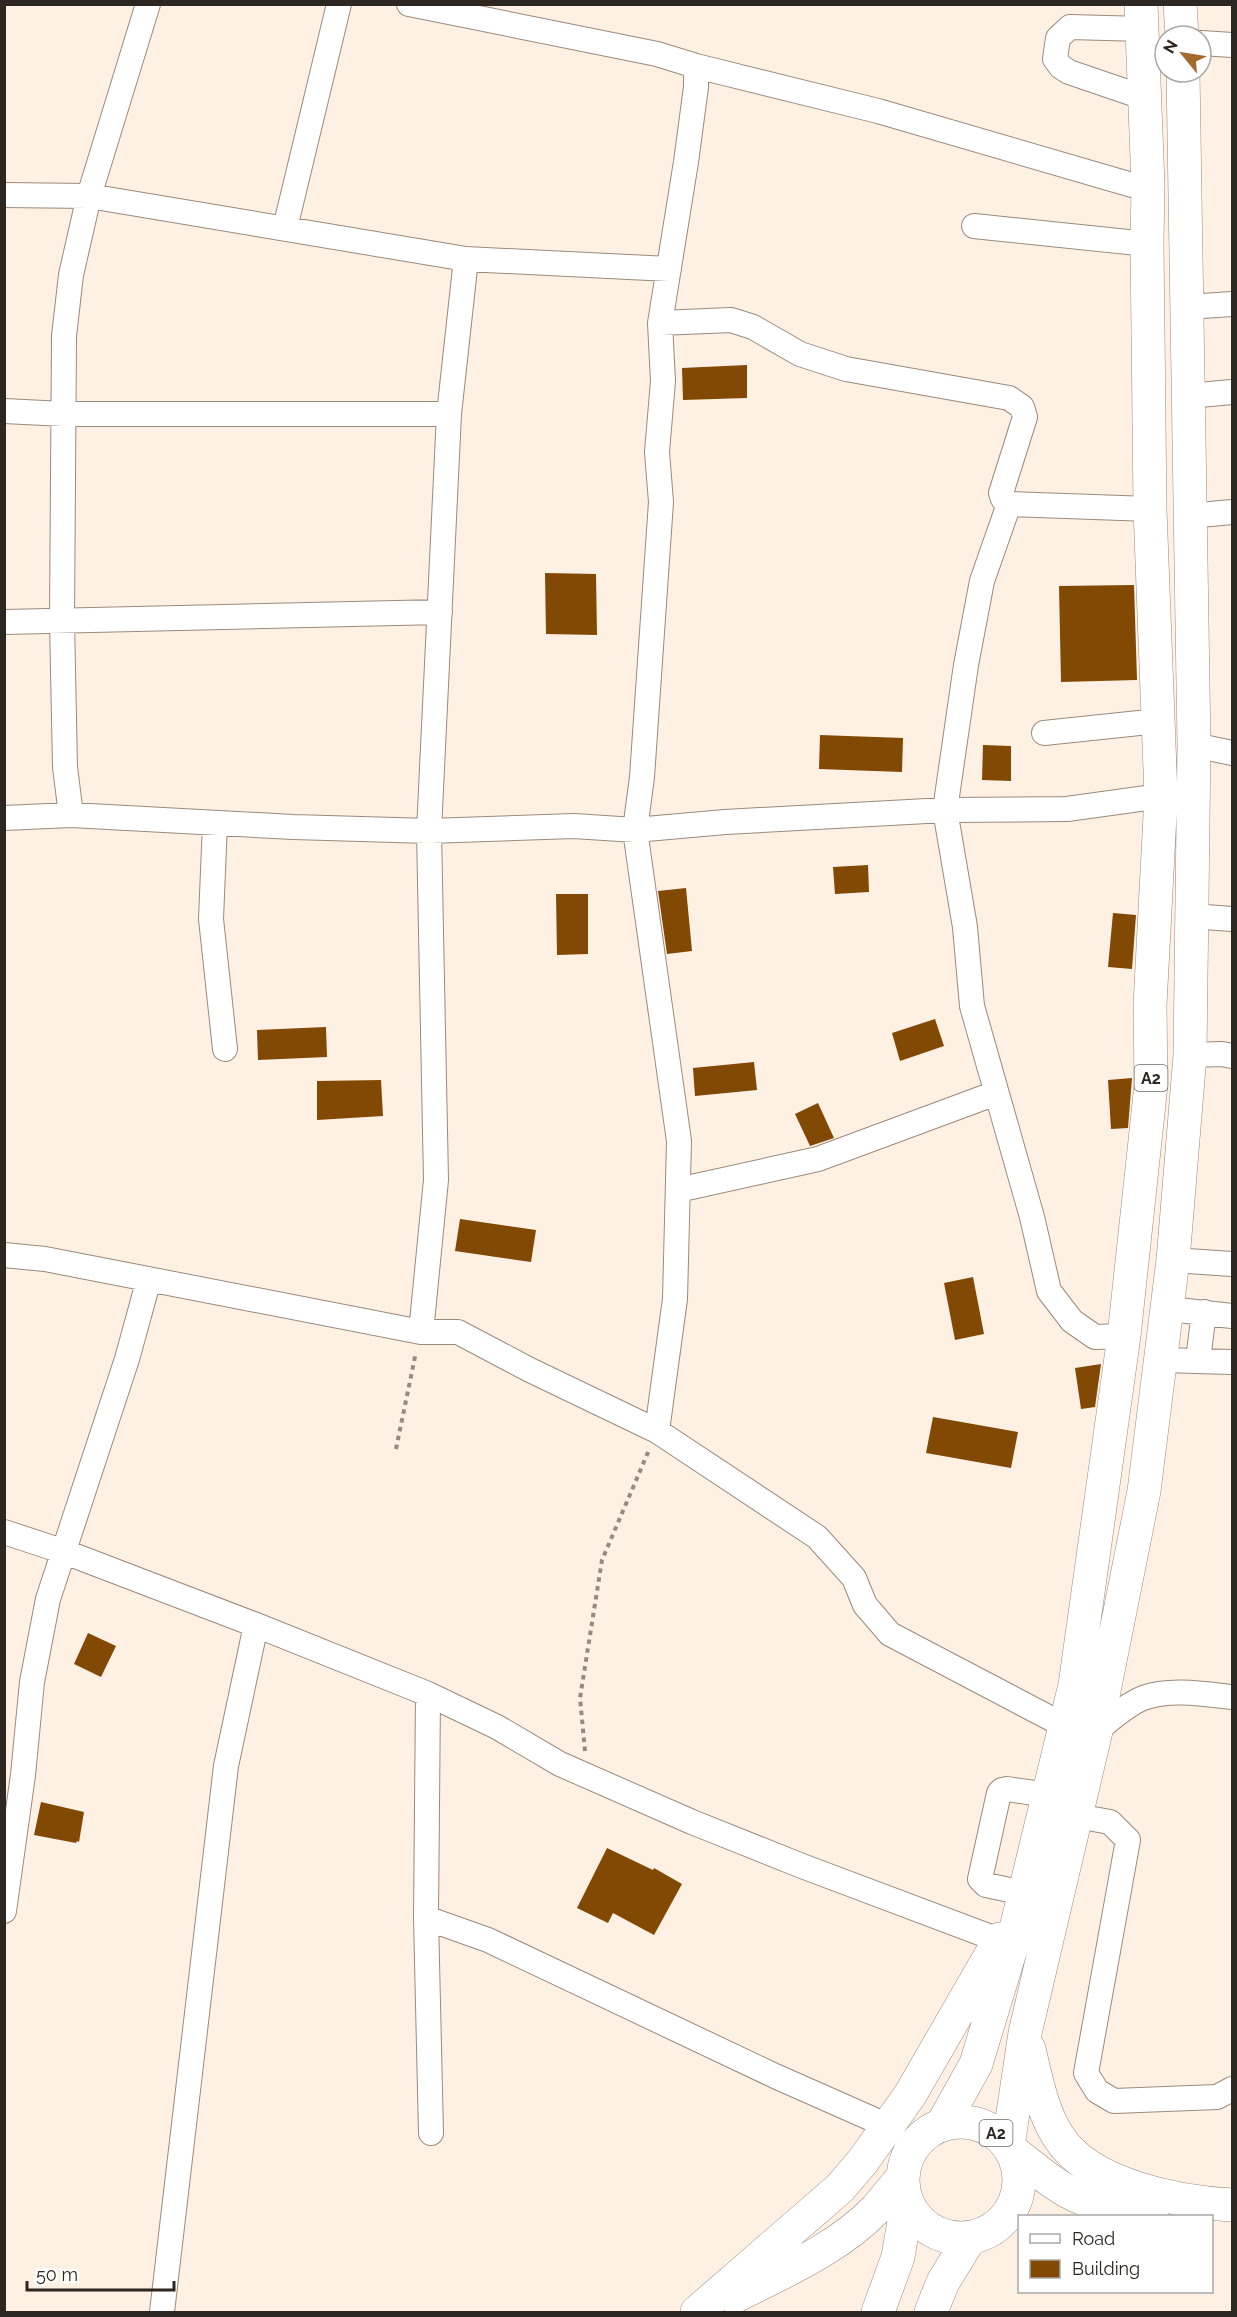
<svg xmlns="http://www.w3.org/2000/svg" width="1237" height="2317" font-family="Raleway,sans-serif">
<rect width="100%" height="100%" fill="#fff0e4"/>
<path fill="#814903" d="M747 365V398L683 400 682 368Z
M545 573 596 574 597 635 546 634Z
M1134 585 1137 680 1061 682 1059 586Z
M820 735 903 738 902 772 819 769Z
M983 745 1011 746V781L982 780Z
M868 865 869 892 835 894 833 867Z
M686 888 692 951 667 954 658 891Z
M556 894H588V954L557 955Z
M1113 913 1136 915 1132 969 1108 967Z
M935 1019 944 1046 900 1061 892 1033Z
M326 1027 327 1057 258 1060 257 1030Z
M754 1062 757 1090 695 1096 693 1068Z
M1132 1078 1128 1128 1111 1129 1108 1080Z
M381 1080 383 1116 317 1120V1081Z
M818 1103 834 1138 810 1146 795 1114Z
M460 1219 536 1230 531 1262 455 1251Z
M973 1277 984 1334 955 1340 944 1283Z
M1101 1364 1095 1407 1081 1409 1075 1368Z
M933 1417 1018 1432 1011 1468 926 1453Z
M88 1633 116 1646 101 1677 74 1664Z
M41 1802 84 1812 79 1842 77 1841 76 1843 34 1835Z
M607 1848 653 1870 654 1868 682 1884 654 1935 613 1913 608 1923 577 1908Z"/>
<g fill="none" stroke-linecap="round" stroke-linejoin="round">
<defs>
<path id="minor" d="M148 4 89 196 466 259 449 414 429 831 436 1180 421 1332
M409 4 657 54 696 66 878 111 1132 185H1148
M1143 29 1070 27 1058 38 1055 59 1061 67 1069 72 1145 98
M1201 43 1232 45
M4 195 89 196 71 275 64 336 62 621 65 767 71 815
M974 226 1147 244
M285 228 339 4
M466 259 669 269
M1187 307 1232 304
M660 323 731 320 753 327 800 354 846 369 1009 398 1022 407 1025 417 1001 493 1003 499 1009 504 1150 509
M1188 396 1232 392
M4 411 64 414H449
M1009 504 982 581 966 665 945 810 965 927 972 1006 1032 1217 1049 1291 1072 1321 1095 1337 1124 1336
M1189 516 1232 512
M4 622 440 612
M1044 733 1158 721
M1194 745 1232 753
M4 818 71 815 293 827 429 831 574 826 635 830 725 822 945 810 1067 809 1161 796
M215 823 211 919 225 1049
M1191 916 1232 919
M1190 1055 1222 1054 1232 1056
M678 1190 818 1159 996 1093
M4 1255 45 1259 421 1332H458L530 1370 657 1431 817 1537 854 1578 865 1605 890 1634 1065 1726
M1173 1260 1232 1264
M1169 1309 1232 1316
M1162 1360 1232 1362
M1198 1360 1204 1312
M657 1431 675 1299 679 1141 635 830 642 777 661 502 657 452 663 381 660 323 686 162 696 87V66
M4 1532 65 1552 256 1625 428 1694 497 1727 560 1764 692 1822 802 1866 1012 1945
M428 1694 426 1918 431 2133
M1096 1731C1110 1720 1126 1705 1143 1698 1170 1688 1205 1694 1232 1697
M1077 1816 1110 1822 1128 1840 1086 2073 1097 2091 1114 2101 1217 2097 1232 2089
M1024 1893 986 1885 980 1879 999 1793 1002 1790 1007 1789 1049 1795
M4 1911 23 1775 32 1682 48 1599 127 1359 149 1279
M426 1918 488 1940 775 2076 888 2126
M162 2312 226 1766 256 1625"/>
<path id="highway" d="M1180 4 1182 36
M1029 2049C1036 2078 1042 2111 1058 2136 1089 2186 1179 2202 1232 2205
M903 2180a58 58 0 1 1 116 0a58 58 0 1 1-116 0Z
M942 2125 976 2064 1012 1945 1075 1685 1124 1336 1151 1085 1150 1005 1161 796 1150 509 1147 244 1148 185 1141 4
M1008 2146 1025 2033 1096 1731 1144 1491 1173 1260 1190 1055 1194 745 1183 72
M1012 2151C1034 2167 1056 2188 1081 2198 1103 2207 1132 2204 1155 2204
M734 2297C781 2273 839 2248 876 2209 885 2199 893 2188 902 2178
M697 2312 840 2188 863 2161 910 2095 1000 1939
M878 2312 898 2257 907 2203
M931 2312 943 2282 970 2238"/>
</defs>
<use href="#minor" stroke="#9a8a7c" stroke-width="26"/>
<use href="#highway" stroke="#9a8a7c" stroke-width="34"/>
<path stroke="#958a81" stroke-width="4" stroke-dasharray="4.5 4.5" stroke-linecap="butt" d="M396 1449 416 1352
M585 1751 580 1698 602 1560 649 1450"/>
<use href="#minor" stroke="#fff" stroke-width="24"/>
<use href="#highway" stroke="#fff" stroke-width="33"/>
</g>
<g text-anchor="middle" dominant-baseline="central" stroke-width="6" stroke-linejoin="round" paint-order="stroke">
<g fill="#fff" stroke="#6c6764" stroke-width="1.5">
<rect x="1134.5" y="1065" width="33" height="26" rx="4.5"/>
<rect x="979.5" y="2120" width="33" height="26" rx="4.5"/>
</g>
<g font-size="16" font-weight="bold" fill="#2d2621">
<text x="1151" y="1078">A2</text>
<text x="996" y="2133">A2</text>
</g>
</g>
<rect width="1237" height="2317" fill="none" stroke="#2d2621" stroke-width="12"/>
<rect x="1018" y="2215" width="195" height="78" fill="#ffffff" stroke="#aba8a6" stroke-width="1.5"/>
<rect x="1030" y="2234" width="30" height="9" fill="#ffffff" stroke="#aba8a6" stroke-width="1.5"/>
<text x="1072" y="2245" font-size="18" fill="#2d2621">Road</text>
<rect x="1030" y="2260" width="30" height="18" fill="#814903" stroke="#aba8a6" stroke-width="1.5"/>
<text x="1072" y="2275" font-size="18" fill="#2d2621">Building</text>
<g transform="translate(1183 54) rotate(300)"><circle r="28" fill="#ffffff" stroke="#aba8a6" stroke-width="1.5"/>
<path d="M0-4.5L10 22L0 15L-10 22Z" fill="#a6692d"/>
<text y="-9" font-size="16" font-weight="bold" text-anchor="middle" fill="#2d2621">N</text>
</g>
<path d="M27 2281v9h147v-9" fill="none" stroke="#2d2621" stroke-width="3"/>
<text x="36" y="2281" font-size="18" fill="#2d2621" stroke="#ffffff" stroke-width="4.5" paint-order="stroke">50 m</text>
</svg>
